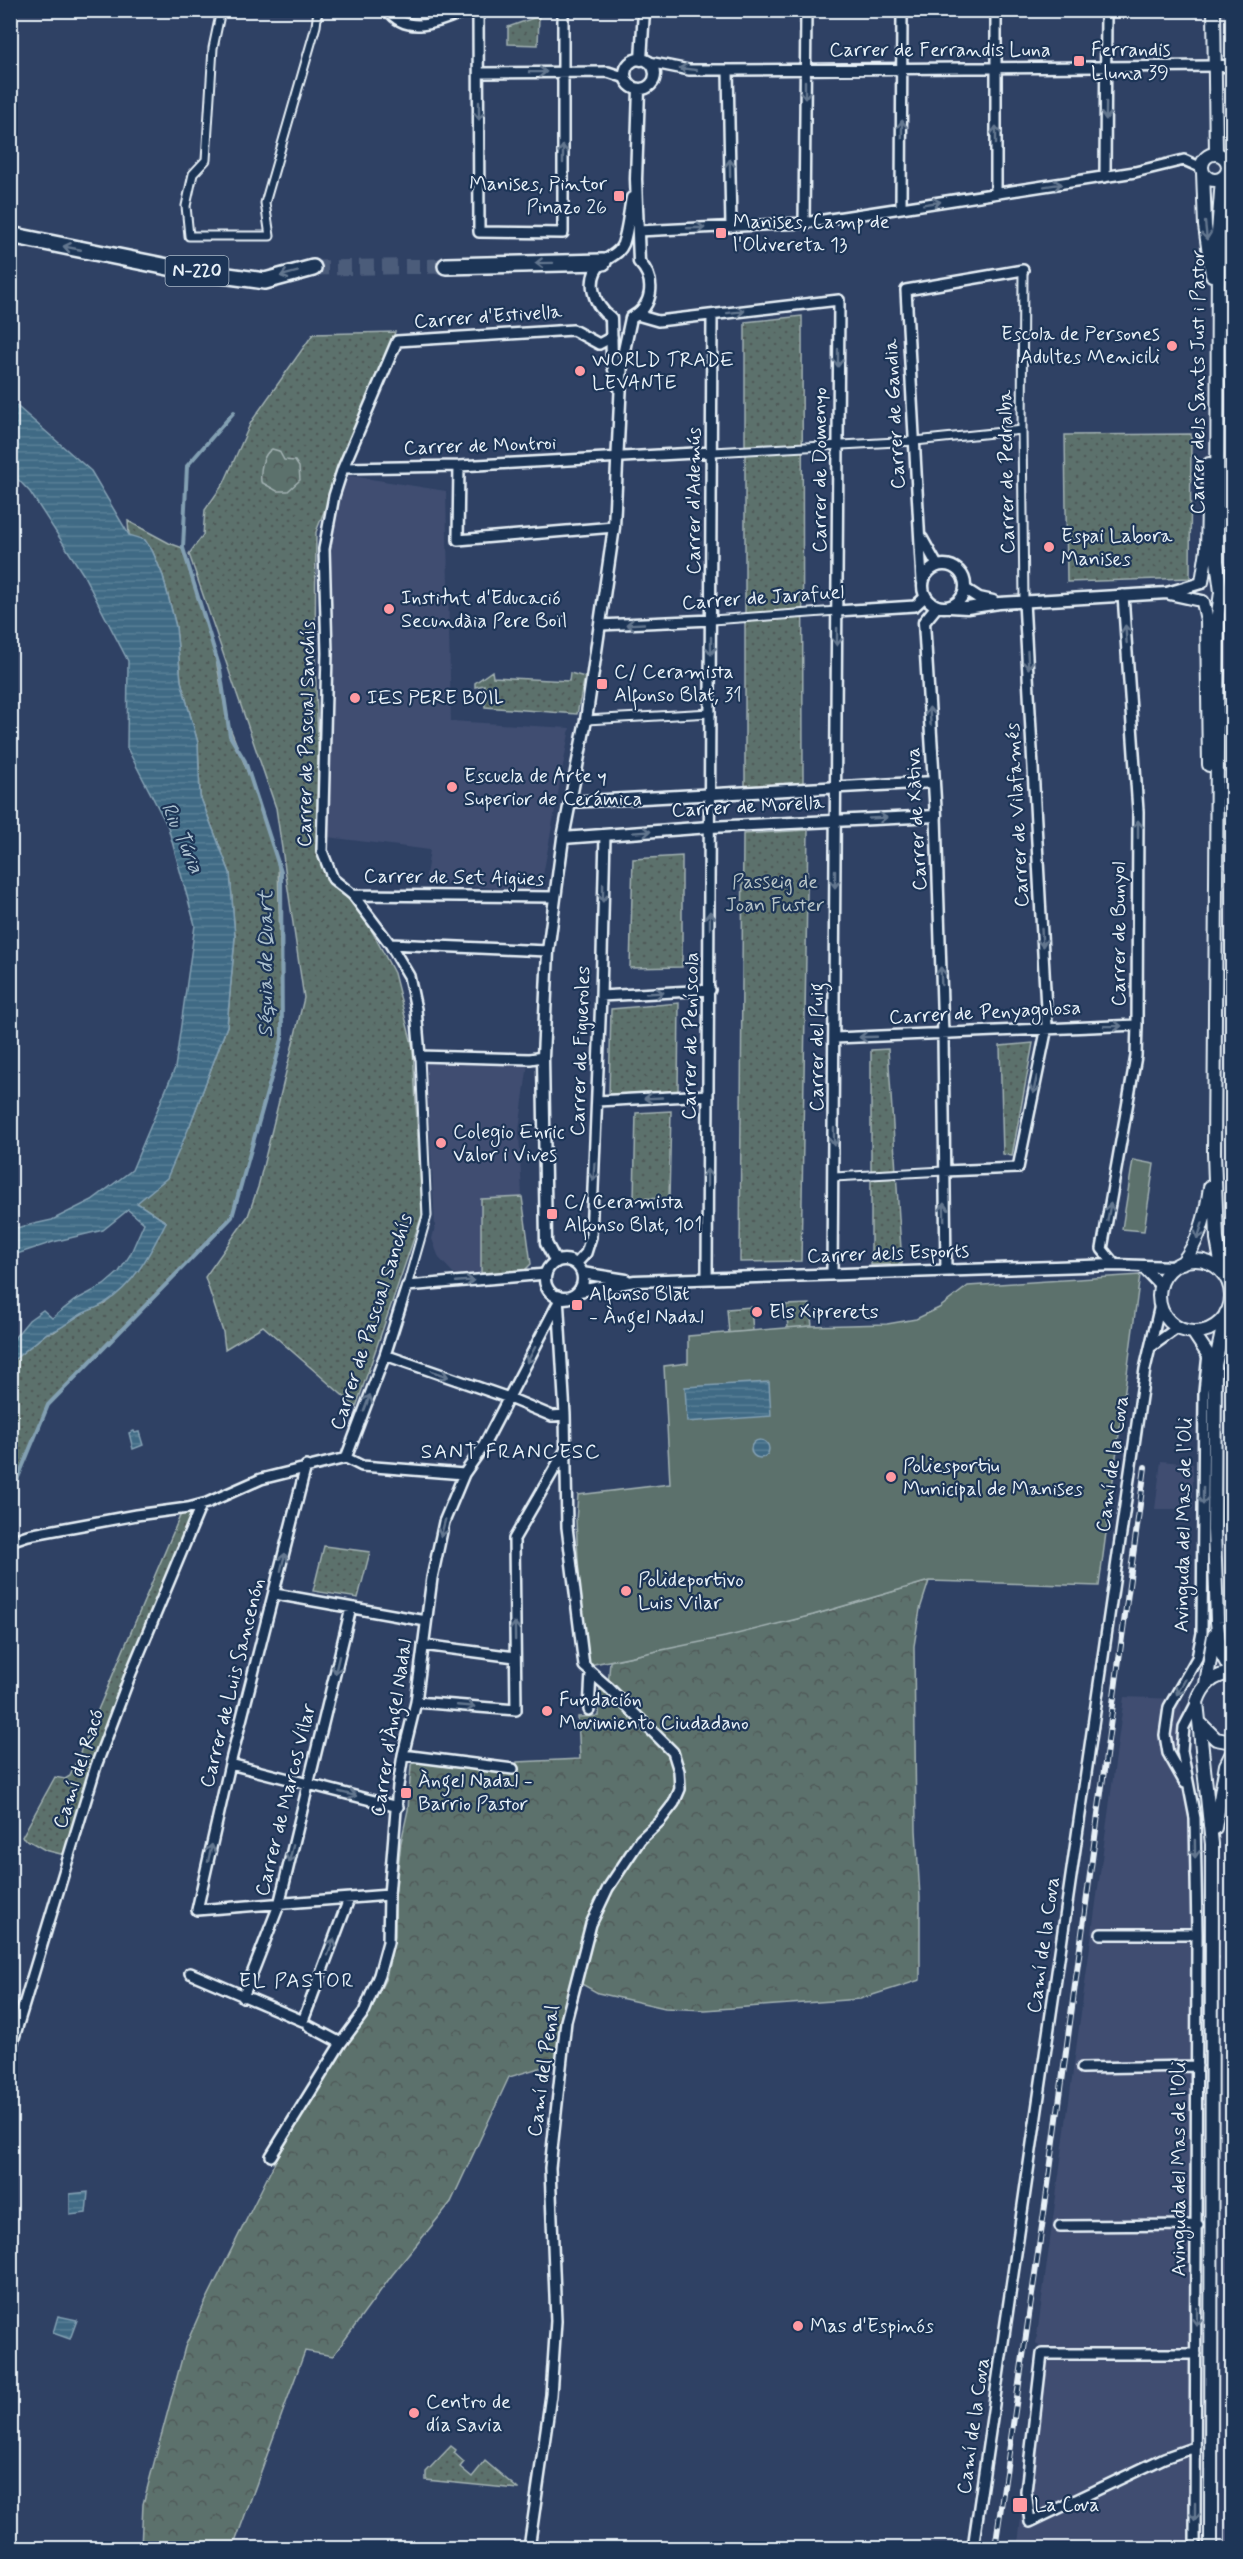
<svg xmlns="http://www.w3.org/2000/svg" width="1243" height="2559" font-family="Mynerve,sans-serif">
<defs>
<pattern id="green-dots" width="8" height="8" patternUnits="userSpaceOnUse" patternTransform="scale(1.5)"><rect width="8" height="8" fill="#5c716c"/><path d="M2 2h.1M6 6h.1" fill="none" stroke="#505a59" stroke-width="1.8" stroke-linecap="round"/></pattern>
<pattern id="forest-crowns" width="20" height="18" patternUnits="userSpaceOnUse" patternTransform="scale(1.5)"><rect width="20" height="18" fill="#5c716c"/><path d="M2 6a3 3 0 1 1 6 0M12 15a3 3 0 1 1 6 0" fill="none" stroke="#505a59"/></pattern>
<pattern id="water-rules" width="6" height="5" patternUnits="userSpaceOnUse" patternTransform="scale(1.5)"><rect width="6" height="5" fill="#3f6a85"/><path d="M0 2.5h6" fill="none" stroke="#5b8097"/></pattern>
</defs>
<rect width="100%" height="100%" fill="#2f4164"/>
<filter id="ink" filterUnits="userSpaceOnUse"><feTurbulence type="fractalNoise" baseFrequency=".0167" numOctaves="2"/><feDisplacementMap in="SourceGraphic" scale="12" xChannelSelector="R" yChannelSelector="G"/><feConvolveMatrix kernelMatrix="1 2 1 2 8 2 1 2 1" color-interpolation-filters="sRGB"/></filter>
<g filter="url(#ink)">
<path fill="#3f4d71" d="M346 475 446 491 451 721 570 728 540 892 425 882 430 850 327 837 330 672 329 545 334 514Z
M426 1063H528L519 1131 522 1197 481 1199V1273L455 1275 439 1258 432 1239 435 1226Z
M1161 1461 1193 1464V1509H1155Z
M1124 1697 1180 1699 1199 1830 1198 2548H1014L1018 2544 1040 2347 1036 2343Z
M1232 1792V2548H1224L1225 2158Z"/>
<path fill="url(#green-dots)" stroke="#a2b1b2" stroke-width="1.5" d="M539 16 538 45 508 44V27Z
M802 316 803 784 745 786V322Z
M395 332 316 532 315 660 322 851 333 879 353 895 394 973 413 1048 422 1215 356 1407 263 1326 225 1349 223 1332 205 1277 248 1216 258 1187 304 998 276 808 189 554 203 535 205 510 224 483 251 422 313 334Z
M1191 434 1190 578 1067 582 1065 435Z
M128 521 169 543 183 548 214 649 228 723 254 788 278 863 282 1039 232 1217 48 1405 12 1492 11 1532V1362L47 1333 54 1332 80 1314 105 1304 166 1222 137 1203 190 1125 227 1026 235 937 230 873 200 796 198 743 181 681 176 627 163 576 152 550 129 535Z
M492 671 493 677 569 681 570 673 585 677 577 714 485 707 484 685 475 687V683Z
M808 830 801 1261 740 1262 743 834Z
M682 856V967L630 968 633 859Z
M679 1003 678 1092 609 1094 611 1009Z
M1033 1043 1012 1156 1003 1154 1000 1046Z
M888 1049 902 1264 871 1265V1050Z
M671 1111 669 1199 634 1198 636 1113Z
M522 1197 531 1264 523 1272 481 1273V1199Z
M810 1304 812 1327 788 1328 786 1305Z
M751 1307 753 1331 729 1333 727 1309Z
M201 1505 65 1855 45 1850 22 1837 55 1777 65 1779 70 1776 183 1509Z
M324 1546 370 1552 358 1598 313 1591Z
M451 2446 456 2450 454 2453 464 2462 460 2467 472 2477 485 2461 518 2489 426 2480V2472Z"/>
<path fill="url(#forest-crowns)" stroke="#a2b1b2" stroke-width="1.5" d="M272 449 279 451 284 460 295 461 299 467 300 480 288 491H277L261 482C260 470 262 455 272 449Z
M929 1581 920 1609 914 1646 916 1830 920 1897V1980L860 1999 705 2010 665 2008 598 1993 578 1982 608 1882 563 2021 556 2063 509 2077 451 2202 392 2275 333 2356 305 2351 233 2548H141L143 2504 185 2347 199 2315 275 2162 335 2052 368 2014 386 1978 395 1937V1896L401 1842 408 1810 411 1765 415 1762 473 1766 516 1774 517 1762 580 1759 578 1717 599 1716 600 1685 608 1687 610 1661 806 1617Z"/>
<path fill="#5c716c" stroke="#a2b1b2" stroke-width="1.5" d="M1133 1160 1154 1164 1144 1231 1122 1229Z
M1140 1275 1099 1586 929 1581 813 1615 725 1637 584 1666 576 1521 578 1495 670 1484 664 1366 688 1363V1336L810 1326 887 1324 916 1319 939 1308 968 1286Z"/>
<path fill="url(#water-rules)" stroke="#83a0b3" stroke-width="1.5" d="M11 401 91 471 129 535 145 540 152 550 163 576 176 627 181 681 198 743 200 796 230 873 235 937 227 1026 190 1125 167 1178 137 1203 166 1222C150 1253 136 1283 105 1303 98 1308 88 1310 80 1315 69 1321 60 1331 47 1333L11 1362V1342L29 1320 43 1310 52 1318 74 1301 104 1285 119 1272 130 1255 144 1223 128 1210 103 1230 53 1242 11 1256V1229L52 1220 92 1200 132 1170 175 1068 195 925 168 827 127 748 128 661 83 574 30 492 11 472Z
M769 1382 771 1416 687 1422 685 1387Z
M134 1431 135 1433 139 1432 143 1445 133 1449 129 1433Z
M751 1449a9 9 0 1 1 18 0a9 9 0 1 1-18 0Z
M88 2192 86 2213 70 2215V2194Z
M58 2316 77 2320 70 2339 53 2333Z"/>
<g fill="none" stroke-linecap="round" stroke-linejoin="round">
<path stroke="#83a0b3" stroke-width="4" d="M10 1532 12 1492 48 1405 232 1217 282 1039 281 872 245 761 230 736 220 669 183 548 187 466 234 412"/>
<path stroke="#4b5b7a" stroke-width="15" stroke-dasharray="15 8" stroke-linecap="butt" d="M313 268 446 266"/>
<defs>
<path id="pedestrian" d="M221 10 213 48 206 160 193 174 186 206 189 236H270L265 203 316 26 318 10
M1023 270 1022 430 1024 601
M713 452 915 441 1022 430
M712 620 837 611
M586 720 711 713
M834 1177 944 1171
M407 1286 427 1216 420 1056"/>
<path id="minor" d="M388 10C408 38 443 20 468 10
M478 10 479 232 563 233V10
M649 62 689 70H728L1215 66
M728 70 731 227
M479 73 608 72 626 78
M1228 164H1232
M1105 177 1106 10
M996 193V10
M901 208 902 10
M804 223 806 10
M638 231 804 223 1135 172 1184 160 1202 168
M637 315 658 321 839 300 832 1274
M459 466 458 540 614 527
M343 468 459 466 713 452
M922 538 937 565
M922 581 906 290 1023 270
M837 611 915 606 925 597
M600 625 712 620
M936 816 943 1035 946 1270
M353 895 555 897
M390 944 548 951
M601 996 710 990
M835 1038 1137 1025
M543 1057 530 1059 420 1056 416 1009 409 976 390 944 353 895 333 879 322 851 327 653 324 549 334 496 343 468 397 341 573 330 599 344 612 337
M597 1101 708 1095
M944 1171 1018 1168 1047 1027 1024 601
M576 1264 586 1253 591 1237 601 996 605 835
M1115 1265 1102 1249 1136 1056 1137 1025 1138 811 1123 595
M707 1278 712 315
M1152 1346 1177 1328
M385 1355 509 1398 552 1416 565 1415
M346 1458 385 1355 407 1286 546 1274
M306 1466 230 1764 197 1910 389 1895
M10 1541 28 1535 136 1515 188 1508 207 1503 261 1479 346 1458 362 1466 464 1474
M275 1594 426 1621
M423 1645 515 1657
M416 1702 516 1710 514 1539 566 1449
M589 1710 591 1673
M403 1755 513 1769
M230 1764 398 1807
M1185 1783 1168 1753 1165 1735 1169 1707 1197 1658 1202 1633 1204 1392 1208 1354
M1101 1934H1197
M190 1973 303 2021 349 1899
M243 1997 279 1905 351 1608
M309 2026 341 2043
M10 2051 96 1766 131 1673 201 1505
M1082 2068 1197 2066
M271 2156 341 2043 364 2012 379 1975 388 1942 389 1895 398 1786 403 1755 416 1702 432 1578 444 1522 464 1474 483 1447 557 1305
M1060 2226 1198 2225
M1195 2447 1164 2458 1030 2522 1026 2491 1042 2354H1196
M529 2548 551 2395 556 2321 550 2168 566 2021 591 1924 608 1888 640 1840 660 1821 674 1803 680 1789 679 1771 673 1752 608 1687 584 1666 567 1527 565 1415 558 1296
M973 2548 1145 1369 1160 1305
M1195 2548 1197 1934 1195 1818 1182 1751 1184 1727 1197 1702"/>
<path id="tertiary" d="M625 74a15 15 0 1 1 30 0a15 15 0 1 1-30 0Z
M641 60 644 10
M1215 66H1232
M618 386 612 361 611 318C594 306 584 278 603 262 610 256 619 254 623 244 628 230 629 213 632 198
M923 586a21 21 0 1 1 42 0a21 21 0 1 1-42 0Z
M965 589 979 598 993 601
M1170 594 1202 601
M950 607 967 608 999 603 1167 593 1201 583
M570 802 934 782
M563 838 710 827 936 816 924 622 937 606
M545 1279a19 19 0 1 1 38 0a19 19 0 1 1-38 0Z
M556 1262 546 1243 543 1057 548 951 563 838 586 720 614 527 622 360 631 318C654 306 656 279 639 262L636 179 639 89
M1142 1266 1161 1286
M582 1273 626 1280
M579 1291 635 1281 1115 1265 1174 1267"/>
<path id="secondary" d="M1214 10 1216 153
M1202 167a13 13 0 1 1 26 0a13 13 0 1 1-26 0Z
M1203 172 1205 226 1212 275
M1222 178 1218 233 1217 561 1221 592 1218 614 1214 1153 1217 1239 1223 1273
M1202 582 1207 550 1209 464
M1203 602 1207 620 1209 765
M1159 1296a36 36 0 1 1 72 0a36 36 0 1 1-72 0Z
M1182 1263C1200 1240 1206 1216 1210 1187
M1226 1313 1215 1365 1214 1530 1217 1622 1220 1651 1232 1673
M1193 1332 1215 1365
M1206 1684 1214 1635
M1201 1724 1216 1739 1232 1742
M1215 1828 1226 1765 1232 1753
M1211 2548 1212 1844 1197 1702C1203 1684 1214 1675 1232 1673"/>
<path id="trunk" d="M10 235 178 269 265 281 313 268
M446 266 603 262"/>
</defs>
<use href="#pedestrian" stroke="#e8f1f8" stroke-width="11"/>
<use href="#minor" stroke="#e8f1f8" stroke-width="14"/>
<use href="#tertiary" stroke="#e8f1f8" stroke-width="15"/>
<use href="#secondary" stroke="#e8f1f8" stroke-width="16"/>
<use href="#trunk" stroke="#e8f1f8" stroke-width="20"/>
<use href="#pedestrian" stroke="#1d3557" stroke-width="7"/>
<use href="#minor" stroke="#1d3557" stroke-width="9"/>
<use href="#tertiary" stroke="#1d3557" stroke-width="10"/>
<use href="#secondary" stroke="#1d3557" stroke-width="12"/>
<use href="#trunk" stroke="#1d3557" stroke-width="15"/>
<defs>
<path id="rail" d="M995 2548 1048 2185 1145 1467"/>
</defs>
<use href="#rail" stroke="#e8f1f8" stroke-width="6"/>
<use href="#rail" stroke="#1d3557" stroke-width="4" stroke-dasharray="11" stroke-linecap="butt"/>
</g>
<defs><path id="oneway-shaft" d="M-6 0H5M1.5-3L5.5 0L1.5 3" fill="none" stroke-width="1.6" stroke-linecap="round" stroke-linejoin="round" transform="scale(1.5)"/></defs>
<g stroke="#64778f">
<use href="#oneway-shaft" transform="translate(688 69) rotate(-173)"/>
<use href="#oneway-shaft" transform="translate(538 72) rotate(-1)"/>
<use href="#oneway-shaft" transform="translate(805 90) rotate(90)"/>
<use href="#oneway-shaft" transform="translate(479 111) rotate(90)"/>
<use href="#oneway-shaft" transform="translate(1106 111) rotate(91)"/>
<use href="#oneway-shaft" transform="translate(902 129) rotate(-89)"/>
<use href="#oneway-shaft" transform="translate(996 135) rotate(-90)"/>
<use href="#oneway-shaft" transform="translate(563 154) rotate(-90)"/>
<use href="#oneway-shaft" transform="translate(730 168) rotate(-91)"/>
<use href="#oneway-shaft" transform="translate(1053 185) rotate(-9)"/>
<use href="#oneway-shaft" transform="translate(932 203) rotate(-9)"/>
<use href="#oneway-shaft" transform="translate(696 228) rotate(-2)"/>
<use href="#oneway-shaft" transform="translate(1206 231) rotate(84)"/>
<use href="#oneway-shaft" transform="translate(72 248) rotate(-169)"/>
<use href="#oneway-shaft" transform="translate(544 263) rotate(179)"/>
<use href="#oneway-shaft" transform="translate(289 274) rotate(165)"/>
<use href="#oneway-shaft" transform="translate(736 312) rotate(-7)"/>
<use href="#oneway-shaft" transform="translate(838 358) rotate(90)"/>
<use href="#oneway-shaft" transform="translate(635 624) rotate(177)"/>
<use href="#oneway-shaft" transform="translate(1126 634) rotate(-94)"/>
<use href="#oneway-shaft" transform="translate(837 637) rotate(91)"/>
<use href="#oneway-shaft" transform="translate(711 646) rotate(90)"/>
<use href="#oneway-shaft" transform="translate(1028 660) rotate(87)"/>
<use href="#oneway-shaft" transform="translate(930 716) rotate(-94)"/>
<use href="#oneway-shaft" transform="translate(878 818) rotate(-3)"/>
<use href="#oneway-shaft" transform="translate(1138 829) rotate(-90)"/>
<use href="#oneway-shaft" transform="translate(642 832) rotate(-4)"/>
<use href="#oneway-shaft" transform="translate(835 879) rotate(90)"/>
<use href="#oneway-shaft" transform="translate(603 893) rotate(91)"/>
<use href="#oneway-shaft" transform="translate(710 920) rotate(-90)"/>
<use href="#oneway-shaft" transform="translate(1042 938) rotate(87)"/>
<use href="#oneway-shaft" transform="translate(941 976) rotate(-92)"/>
<use href="#oneway-shaft" transform="translate(655 993) rotate(-3)"/>
<use href="#oneway-shaft" transform="translate(1113 1026) rotate(-1)"/>
<use href="#oneway-shaft" transform="translate(868 1037) rotate(178)"/>
<use href="#oneway-shaft" transform="translate(1035 1085) rotate(102)"/>
<use href="#oneway-shaft" transform="translate(653 1098) rotate(177)"/>
<use href="#oneway-shaft" transform="translate(834 1137) rotate(90)"/>
<use href="#oneway-shaft" transform="translate(594 1172) rotate(93)"/>
<use href="#oneway-shaft" transform="translate(707 1178) rotate(-90)"/>
<use href="#oneway-shaft" transform="translate(944 1212) rotate(-91)"/>
<use href="#oneway-shaft" transform="translate(1109 1212) rotate(-80)"/>
<use href="#oneway-shaft" transform="translate(1200 1231) rotate(108)"/>
<use href="#oneway-shaft" transform="translate(465 1281) rotate(-5)"/>
<use href="#oneway-shaft" transform="translate(531 1355) rotate(118)"/>
<use href="#oneway-shaft" transform="translate(440 1374) rotate(19)"/>
<use href="#oneway-shaft" transform="translate(367 1403) rotate(-69)"/>
<use href="#oneway-shaft" transform="translate(1203 1496) rotate(90)"/>
<use href="#oneway-shaft" transform="translate(443 1528) rotate(105)"/>
<use href="#oneway-shaft" transform="translate(283 1562) rotate(-76)"/>
<use href="#oneway-shaft" transform="translate(515 1631) rotate(-91)"/>
<use href="#oneway-shaft" transform="translate(337 1665) rotate(103)"/>
<use href="#oneway-shaft" transform="translate(1181 1687) rotate(120)"/>
<use href="#oneway-shaft" transform="translate(466 1706) rotate(5)"/>
<use href="#oneway-shaft" transform="translate(348 1794) rotate(14)"/>
<use href="#oneway-shaft" transform="translate(1195 1849) rotate(89)"/>
<use href="#oneway-shaft" transform="translate(210 1853) rotate(-77)"/>
<use href="#oneway-shaft" transform="translate(291 1854) rotate(104)"/>
<use href="#oneway-shaft" transform="translate(331 1947) rotate(-70)"/>
<use href="#oneway-shaft" transform="translate(1197 2317) rotate(91)"/>
<use href="#oneway-shaft" transform="translate(1195 2512) rotate(90)"/>
</g>
</g>
<g fill="#ff9aa2" stroke="#1d3557" stroke-width="2">
<rect x="1073" y="55" width="12" height="12" rx="3"/>
<rect x="613" y="190" width="12" height="12" rx="3"/>
<rect x="715" y="227" width="12" height="12" rx="3"/>
<circle cx="1172" cy="346" r="6"/>
<circle cx="580" cy="371" r="6"/>
<circle cx="1049" cy="547" r="6"/>
<circle cx="389" cy="609" r="6"/>
<rect x="596" y="678" width="12" height="12" rx="3"/>
<circle cx="355" cy="698" r="6"/>
<circle cx="452" cy="787" r="6"/>
<circle cx="441" cy="1143" r="6"/>
<rect x="546" y="1208" width="12" height="12" rx="3"/>
<rect x="571" y="1299" width="12" height="12" rx="3"/>
<circle cx="757" cy="1312" r="6"/>
<circle cx="891" cy="1477" r="6"/>
<circle cx="626" cy="1591" r="6"/>
<circle cx="547" cy="1711" r="6"/>
<rect x="400" y="1787" width="12" height="12" rx="3"/>
<circle cx="798" cy="2326" r="6"/>
<circle cx="414" cy="2413" r="6"/>
<rect x="1012" y="2497" width="16" height="16" rx="3"/>
</g>
<g text-anchor="middle" dominant-baseline="central" stroke-width="4.5" stroke-linejoin="round" paint-order="stroke">
<rect fill="#1d3557" stroke="#abb9c8" stroke-width="1.5" x="165.5" y="256" width="63" height="30" rx="4.5"/>
<g font-size="18" font-weight="bold" fill="#e8f1f8">
<text x="197" y="271">N-220</text>
</g>
<g font-size="20" fill="#e8f1f8" stroke="#1d3557">
<text x="940" y="50">Carrer de Ferrandis Luna</text>
<text transform="translate(488 317) rotate(-4)">Carrer d'Estivella</text>
<text transform="translate(1198 382) rotate(-90)">Carrer dels Sants Just i Pastor</text>
<text transform="translate(895 414) rotate(-93)">Carrer de Gandia</text>
<text transform="translate(480 446) rotate(-2)">Carrer de Montroi</text>
<text transform="translate(820 470) rotate(-90)">Carrer de Domenyo</text>
<text transform="translate(1007 472) rotate(-91)">Carrer de Pedralba</text>
<text transform="translate(694 501) rotate(-90)">Carrer d'Ademús</text>
<text transform="translate(763 598) rotate(-4)">Carrer de Jarafuel</text>
<text transform="translate(307 734) rotate(-89)">Carrer de Pascual Sanchís</text>
<text transform="translate(748 807) rotate(-3)">Carrer de Morella</text>
<text transform="translate(1018 815) rotate(-93)">Carrer de Vilafamés</text>
<text transform="translate(917 819) rotate(-93)">Carrer de Xàtiva</text>
<text transform="translate(454 878) rotate(1)">Carrer de Set Aigües</text>
<text transform="translate(1119 934) rotate(-90)">Carrer de Bunyol</text>
<text transform="translate(985 1013) rotate(-3)">Carrer de Penyagolosa</text>
<text transform="translate(691 1036) rotate(-89)">Carrer de Peníscola</text>
<text transform="translate(817 1047) rotate(-90)">Carrer del Puig</text>
<text transform="translate(581 1051) rotate(-88)">Carrer de Figueroles</text>
<text transform="translate(888 1254) rotate(-2)">Carrer dels Esports</text>
<text transform="translate(372 1322) rotate(-72)">Carrer de Pascual Sanchís</text>
<text transform="translate(1113 1464) rotate(-82)">Camí de la Cova</text>
<text transform="translate(1184 1525) rotate(-89)">Avinguda del Mas de l'Oli</text>
<text transform="translate(233 1683) rotate(-76)">Carrer de Luis Sancenón</text>
<text transform="translate(392 1728) rotate(-81)">Carrer d'Àngel Nadal</text>
<text transform="translate(79 1769) rotate(-72)">Camí del Racó</text>
<text transform="translate(286 1800) rotate(-76)">Carrer de Marcos Vilar</text>
<text transform="translate(1044 1945) rotate(-82)">Camí de la Cova</text>
<text transform="translate(544 2071) rotate(-82)">Camí del Penal</text>
<text transform="translate(1179 2169) rotate(-90)">Avinguda del Mas de l'Oli</text>
<text transform="translate(974 2426) rotate(-82)">Camí de la Cova</text>
</g>
<g font-size="20" fill="#e8f1f8" stroke="#1d3557" text-anchor="start">
<text x="1091" y="50">Ferrandis<tspan x="1091" dy="23">Lluna 39</tspan></text>
<text x="607" y="184" text-anchor="end">Manises, Pintor<tspan x="607" dy="23">Pinazo 26</tspan></text>
<text x="733" y="222">Manises, Camp de<tspan x="733" dy="23">l'Olivereta 13</tspan></text>
<text x="1160" y="334" text-anchor="end">Escola de Persones<tspan x="1160" dy="23">Adultes Menicili</tspan></text>
<text x="592" y="360">WORLD TRADE<tspan x="592" dy="23">LEVANTE</tspan></text>
<text x="1061" y="536">Espai Labora<tspan x="1061" dy="23">Manises</tspan></text>
<text x="401" y="598">Institut d'Educació<tspan x="401" dy="23">Secundàia Pere Boïl</tspan></text>
<text x="614" y="672">C/ Ceramista<tspan x="614" dy="23">Alfonso Blat, 31</tspan></text>
<text x="367" y="698">IES PERE BOIL</text>
<text x="464" y="776">Escuela de Arte y<tspan x="464" dy="23">Superior de Cerámica</tspan></text>
<text x="453" y="1132">Colegio Enric<tspan x="453" dy="23">Valor i Vives</tspan></text>
<text x="564" y="1202">C/ Ceramista<tspan x="564" dy="23">Alfonso Blat, 101</tspan></text>
<text x="589" y="1294">Alfonso Blat<tspan x="589" dy="23">- Àngel Nadal</tspan></text>
<text x="769" y="1312">Els Xiprerets</text>
<text x="903" y="1466">Poliesportiu<tspan x="903" dy="23">Municipal de Manises</tspan></text>
<text x="638" y="1580">Polideportivo<tspan x="638" dy="23">Luis Vilar</tspan></text>
<text x="559" y="1700">Fundación<tspan x="559" dy="23">Movimiento Ciudadano</tspan></text>
<text x="418" y="1781">Àngel Nadal -<tspan x="418" dy="23">Barrio Pastor</tspan></text>
<text x="810" y="2326">Mas d'Espinós</text>
<text x="426" y="2402">Centro de<tspan x="426" dy="23">día Savia</tspan></text>
<text x="1034" y="2505">La Cova</text>
</g>
<g font-size="20" fill="#b7c4c7" stroke="#1d3557">
<text x="775" y="882">Passeig de<tspan x="775" dy="23">Joan Fuster</tspan></text>
</g>
<g font-size="21" font-style="italic" fill="#adc2d0" stroke="#1d3557">
<text transform="translate(182 838) rotate(66)">Riu Túria</text>
<text transform="translate(266 964) rotate(-90)">Séquia de Quart</text>
</g>
<g font-size="21" letter-spacing="1.5" fill="#e8f1f8" stroke="#1d3557">
<text x="511" y="1452">SANT FRANCESC</text>
<text x="297" y="1981">EL PASTOR</text>
</g>
</g>
<rect width="1243" height="2559" fill="none" stroke="#1d3557" stroke-width="36"/>
<rect x="18" y="18" width="1207" height="2523" fill="none" stroke="#e8f1f8" stroke-width="2" filter="url(#ink)"/>
</svg>
